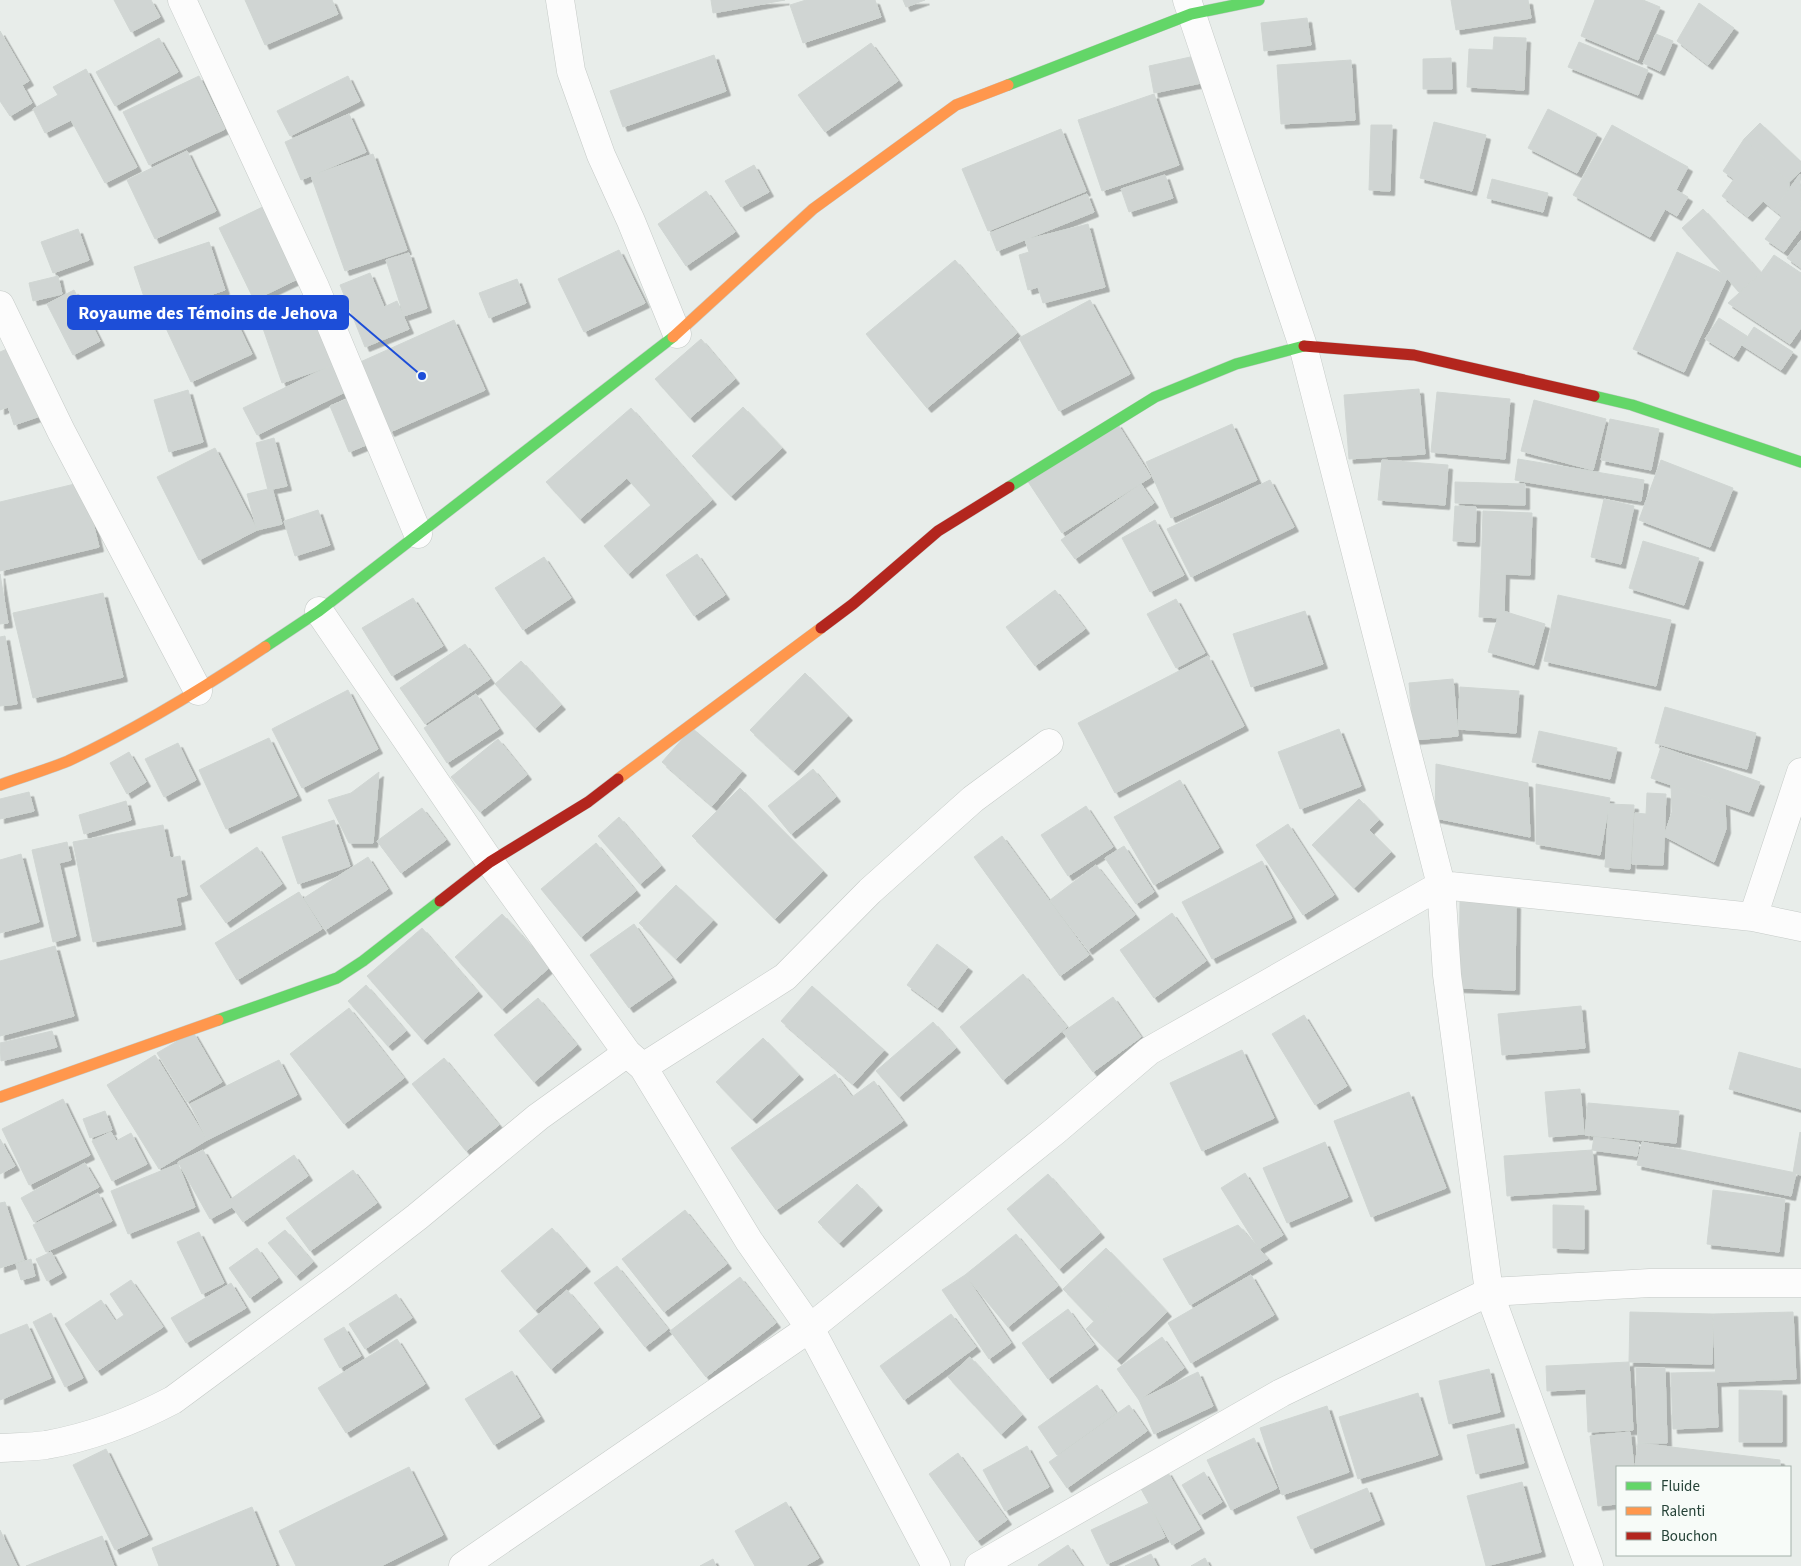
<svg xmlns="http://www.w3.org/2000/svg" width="1801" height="1566" font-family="'Source Sans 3',sans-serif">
<defs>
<filter id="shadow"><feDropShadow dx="4.5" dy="4.5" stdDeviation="0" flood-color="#0004"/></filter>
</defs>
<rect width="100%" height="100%" fill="#e8edea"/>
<path fill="#d0d5d3" stroke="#d0d6d3" filter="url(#shadow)" d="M114 0H151L160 17 131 32Z
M245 0H332L338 14 265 45Z
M711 0H785L713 13Z
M806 0H875L881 17 803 43 790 5Z
M903 0H925L906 7Z
M1451 0H1528L1531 18 1456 30Z
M1595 0H1643L1660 7 1638 60 1581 36Z
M1699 3 1734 28 1708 65 1677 41Z
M1307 18 1311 45 1264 51 1261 23Z
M0 31 29 81 22 85 32 103 10 116 0 101Z
M1656 34 1673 41 1660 71 1643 63Z
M1494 37 1526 38 1524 90 1467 87 1469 49 1493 50Z
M159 38 178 72 115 106 96 72Z
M1579 42 1648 70 1638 95 1568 67Z
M871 43 898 81 825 132 798 95Z
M714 55 726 91 623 127 610 91Z
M1195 56 1201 83 1154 93 1149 66Z
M1451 58 1452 89H1423V59Z
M1351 60 1355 120 1281 124 1277 65Z
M86 69 137 167 105 183 71 120 45 133 33 109 58 95 53 87Z
M199 76 225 129 149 165 123 112Z
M348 76 360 101 290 136 277 111Z
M1154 94 1179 165 1102 191 1078 120Z
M1548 109 1597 134 1577 173 1528 148Z
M349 114 366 152 301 180 285 142Z
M1434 122 1486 135 1472 191 1420 178Z
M1760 123 1801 162V171L1789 182 1744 139Z
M1371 125H1392L1390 191 1369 190Z
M1612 125 1688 167 1676 190 1688 197 1677 216 1665 209 1650 237 1573 195Z
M1061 129 1086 191 988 231 962 169Z
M1744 139 1789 182V189L1774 210 1763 201 1748 217 1722 196 1734 179 1723 171Z
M187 151 216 211 155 239 127 180Z
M373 154 407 250 345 271 311 176Z
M754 165 769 192 741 207 725 181Z
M1800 174 1801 229 1784 252 1765 239 1782 216 1774 210Z
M1165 175 1173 198 1129 212 1121 189Z
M1492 179 1548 193 1543 212 1487 198Z
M706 191 735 232 686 266 658 224Z
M1087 194 1094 212 997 251 990 233Z
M271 203 306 275 254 300 219 228Z
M1703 209 1761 273 1739 292 1682 228Z
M1088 224 1105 287 1043 303 1038 287 1028 290 1019 255 1029 252 1025 240Z
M78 229 89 260 53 273 41 242Z
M1801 240V268L1787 258Z
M209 242 225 290 150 315 134 267Z
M619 250 645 303 584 332 558 279Z
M1677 252 1728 276 1684 372 1633 349Z
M409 253 427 308 404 316 386 260Z
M1774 255 1801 273V328L1790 344 1728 303 1761 273Z
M955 260 1017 333 927 408 866 334Z
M370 273 384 307 397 301 409 329 365 347 340 285Z
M58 276 62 294 33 301 29 283Z
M517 279 526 303 489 318 479 293Z
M74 290 100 341 73 355 47 304Z
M312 296 336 364 282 383 258 314Z
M225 298 252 354 191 382 165 326Z
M1090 300 1130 374 1059 411 1019 338Z
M1719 318 1747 336 1734 357 1705 339Z
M454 320 485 390 390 432 358 363Z
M1754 327 1793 352 1781 370 1742 345Z
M701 339 735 379 690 418 655 379Z
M14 346 40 416 14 425 8 407 0 410V352Z
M334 364 347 391 257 435 243 408Z
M1419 389 1425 454 1349 459 1344 395Z
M188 390 203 442 169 452 154 400Z
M1437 392 1510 399 1505 459 1431 452Z
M352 397 371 443 349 452 330 406Z
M1534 400 1606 419 1593 470 1521 451Z
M743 407 782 448 731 496 692 456Z
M631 408 712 500 628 574 604 546 651 505 627 478 580 519 546 482Z
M1610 419 1659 429 1651 470 1601 460Z
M1117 423 1151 477 1062 533 1027 480Z
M1232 424 1257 480 1171 518 1146 462Z
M274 438 287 486 268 490 256 443Z
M215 448 257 530 199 560 157 477Z
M1518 459 1644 480 1641 501 1515 480Z
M1382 460 1448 465 1445 505 1378 500Z
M1661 460 1733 488 1710 547 1639 520Z
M1270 480 1294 527 1191 577 1167 529Z
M83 482 99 547 0 571V502Z
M1455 482 1525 484V505L1455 503Z
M1141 484 1154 503 1075 559 1061 540Z
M272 488 282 524 257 530 247 494Z
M1604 499 1634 506 1621 564 1591 557Z
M1455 506 1476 507 1475 542 1453 541Z
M318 510 330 545 295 556 284 521Z
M1483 511 1532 513 1530 575 1481 573Z
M1155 520 1184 575 1150 592 1122 538Z
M1643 541 1699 558 1684 605 1629 588Z
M697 554 725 595 694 616 666 575Z
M544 557 571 598 523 630 495 588Z
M1481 573 1505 574 1504 618 1479 617Z
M0 574 8 623 0 624Z
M1055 590 1085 629 1035 666 1006 627Z
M103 593 123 677 33 698 13 613Z
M1558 595 1671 620 1656 686 1544 661Z
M413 598 443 646 392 676 362 628Z
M1176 599 1205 653 1176 668 1147 614Z
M1500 610 1545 624 1534 665 1488 652Z
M1305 611 1323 664 1251 687 1233 634Z
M5 636 17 704 0 706V637Z
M465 644 490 679 425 724 400 688Z
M1208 656 1244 726 1115 793 1078 723Z
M521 661 561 705 535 728 495 684Z
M805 673 848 716 794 771 750 730Z
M1453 679 1458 736 1414 740 1409 683Z
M1460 687 1519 691 1516 733 1458 729Z
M348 690 378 749 302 788 272 729Z
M476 694 499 729 447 763 424 728Z
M1665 707 1756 733 1747 769 1655 743Z
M692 728 742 771 712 806 662 762Z
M1339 729 1361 786 1300 809 1278 752Z
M1539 731 1617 748 1610 779 1532 762Z
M269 738 297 796 226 829 199 770Z
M498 739 527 775 480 812 451 777Z
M178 743 196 780 164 797 145 759Z
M1661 747 1760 782 1749 812 1651 778Z
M129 752 146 782 127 794 110 763Z
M1436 764 1528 783 1530 837 1435 818Z
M813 769 836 797 791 834 768 806Z
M379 772 373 843H349L328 800 351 793Z
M1180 780 1219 848 1154 885 1114 817Z
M1536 784 1610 798 1600 855 1536 844Z
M1671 785 1725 804 1726 829 1714 862 1664 836 1672 812Z
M740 788 823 871 775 919 692 836Z
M29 792 34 811 0 819V799Z
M1647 793 1666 794 1663 865 1632 864 1635 813 1646 814Z
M1359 799 1379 820 1369 830 1391 852 1354 888 1312 845Z
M126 801 131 820 84 834 79 815Z
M1609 804 1634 805 1630 869 1605 867Z
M1086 806 1113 847 1068 876 1041 835Z
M422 808 446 840 401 873 377 841Z
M619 817 661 866 640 884 598 836Z
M334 820 350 866 298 884 282 837Z
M1288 824 1334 895 1303 915 1256 845Z
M163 825 170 858 180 856 187 895 176 898 181 925 93 942 73 842Z
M1002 836 1089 955 1060 976 974 857Z
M67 842 71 860 59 863 76 936 53 942 32 850Z
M596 843 636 891 581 937 541 889Z
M1124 846 1154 892 1136 904 1105 858Z
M257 847 282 884 226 923 200 886Z
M21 854 39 922 0 933V860Z
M368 857 388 889 325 930 304 898Z
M1262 861 1292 918 1212 959 1182 902Z
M1096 865 1135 915 1088 950 1050 900Z
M676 885 713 920 676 959 639 923Z
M299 892 322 929 237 980 215 943Z
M1460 902 1516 904 1515 990 1459 988Z
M1172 913 1206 961 1154 998 1120 950Z
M502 914 550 967 502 1009 455 957Z
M634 924 672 978 629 1008 590 955Z
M422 928 478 992 423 1040 367 976Z
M937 944 968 967 938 1008 907 985Z
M55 946 74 1016 0 1036V961Z
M1023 974 1067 1027 1003 1080 960 1027Z
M366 985 406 1031 388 1046 348 1001Z
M812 986 884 1050 853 1084 781 1021Z
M1113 997 1141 1037 1093 1072 1063 1032Z
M538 998 577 1045 534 1082 494 1035Z
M1581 1006 1585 1048 1502 1055 1498 1014Z
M349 1008 404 1078 344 1124 290 1054Z
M1304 1015 1347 1086 1315 1105 1272 1034Z
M933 1022 956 1048 899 1097 876 1071Z
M52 1031 57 1047 1 1061 0 1043Z
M193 1032 222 1082 187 1102 157 1053Z
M763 1038 799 1075 752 1119 716 1082Z
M1242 1050 1274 1118 1202 1151 1170 1083Z
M1739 1052 1801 1069V1109L1729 1089Z
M155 1055 207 1140 159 1169 107 1085Z
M444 1058 499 1125 466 1151 412 1084Z
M279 1060 297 1095 207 1140 190 1104Z
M835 1074 852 1097 874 1081 903 1121 776 1210 731 1148Z
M1580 1089 1584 1134 1549 1137 1545 1092Z
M1409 1092 1446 1188 1371 1217 1334 1121Z
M63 1099 90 1155 29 1185 2 1129Z
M1588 1103 1679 1111 1676 1143 1585 1135Z
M105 1111 112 1130 90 1138 83 1119Z
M111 1132 116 1141 131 1133 147 1164 112 1181 92 1141Z
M1800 1132 1801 1133V1175L1793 1173Z
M1594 1137 1639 1143 1637 1156 1592 1150Z
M0 1139 15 1166 0 1174Z
M1325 1142 1348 1197 1287 1223 1263 1168Z
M1642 1142 1796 1173 1791 1196 1637 1165Z
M203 1150 234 1206 210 1219 178 1162Z
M1592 1150 1596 1190 1507 1196 1504 1156Z
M294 1155 308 1176 243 1222 228 1201Z
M85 1163 99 1187 34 1222 21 1198Z
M178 1164 195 1207 128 1234 111 1191Z
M353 1170 377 1203 310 1251 286 1218Z
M1245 1173 1283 1235 1259 1249 1221 1188Z
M1048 1174 1100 1233 1059 1269 1007 1209Z
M857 1184 878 1206 839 1243 818 1222Z
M1713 1190 1785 1199 1779 1252 1707 1244Z
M98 1193 112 1221 46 1252 33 1225Z
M5 1202 24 1260 0 1268V1203Z
M1553 1205 1584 1206V1249L1553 1248Z
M685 1210 727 1264 664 1312 622 1259Z
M1238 1225 1268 1259 1190 1305 1163 1259Z
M552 1228 586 1267 535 1310 501 1271Z
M285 1230 313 1262 296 1276 268 1243Z
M199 1232 224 1283 202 1294 177 1242Z
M1016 1234 1058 1286 1008 1327 965 1275Z
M257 1248 278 1278 250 1298 229 1268Z
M1106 1248 1137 1280 1094 1321 1063 1289Z
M51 1252 62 1273 47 1281 36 1259Z
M31 1259 35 1276 21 1280 16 1264Z
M617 1266 668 1329 645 1347 594 1283Z
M965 1275 1011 1343 989 1359 942 1290Z
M1251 1275 1274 1315 1191 1363 1168 1323Z
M740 1277 776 1323 706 1377 670 1331Z
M131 1280 163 1327 97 1371 65 1324 101 1300 115 1321 124 1315 110 1294Z
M1137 1280 1167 1312 1117 1360 1086 1329Z
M231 1283 246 1308 186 1343 171 1318Z
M567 1290 599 1328 551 1369 519 1331Z
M396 1294 412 1318 365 1349 349 1324Z
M1068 1309 1094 1345 1048 1379 1022 1343Z
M1630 1312 1713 1314 1712 1364 1629 1362Z
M1793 1312 1796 1379 1716 1382 1713 1314Z
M51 1313 83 1378 65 1387 33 1322Z
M951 1314 976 1347 904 1400 880 1366Z
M27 1324 51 1378 0 1400V1335Z
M344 1327 361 1356 340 1368 324 1339Z
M1162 1337 1184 1368 1139 1400 1117 1369Z
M397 1339 425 1384 346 1433 318 1388Z
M970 1357 1022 1415 1001 1434 948 1377Z
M1629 1362 1633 1430 1588 1432 1586 1389 1547 1391 1546 1366Z
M1636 1368H1665L1667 1443H1638Z
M1489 1369 1500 1412 1449 1424 1439 1381Z
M512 1371 540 1417 494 1445 465 1399Z
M1198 1372 1213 1406 1154 1434 1139 1400Z
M1716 1372 1718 1427 1673 1429 1671 1373Z
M1097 1385 1116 1413 1057 1455 1038 1427Z
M1739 1390 1782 1391V1442H1739Z
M1418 1393 1438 1455 1358 1479 1339 1417Z
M1129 1405 1147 1431 1067 1488 1049 1462Z
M1327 1406 1349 1472 1282 1495 1260 1428Z
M1514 1424 1524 1463 1476 1474 1467 1435Z
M1630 1432 1634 1467H1617V1504L1598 1506 1590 1436Z
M1254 1438 1277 1488 1231 1510 1207 1460Z
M1638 1443 1780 1460V1467H1635Z
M1027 1446 1049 1487 1005 1511 983 1470Z
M106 1449 148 1535 115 1550 73 1465Z
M958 1453 1007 1520 977 1541 929 1474Z
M409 1467 443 1535 381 1566H296L279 1531Z
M1167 1471 1200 1529 1172 1545 1140 1487Z
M1204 1472 1222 1502 1200 1515 1182 1485Z
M1522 1482 1541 1552 1486 1566 1467 1496Z
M1367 1488 1380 1520 1311 1549 1297 1517Z
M786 1502 819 1558 805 1566H755L735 1531Z
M1149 1503 1165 1537 1107 1564 1091 1530Z
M252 1507 276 1565 273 1566H159L152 1548Z
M0 1530 17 1566H0Z
M102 1536 114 1566H26Z
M1068 1545 1082 1566H1039L1038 1565Z
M1151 1554 1157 1566H1125Z
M1205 1558 1209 1566H1191Z
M713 1559 716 1566H700Z"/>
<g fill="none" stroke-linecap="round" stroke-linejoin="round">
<defs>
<path id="street" d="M182 0 315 287 418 534
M560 0 571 71 601 155 631 221 677 334
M1187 0 1303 346 1441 885 1447 975 1489 1292 1589 1566
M0 305 61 431 198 691
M319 611 490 862 627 1053 643 1067 749 1241 810 1328 936 1566
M1753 917 1801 772
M643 1067 785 977 870 891 973 799 1049 743
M0 1448C15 1447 31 1447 46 1445 91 1437 133 1421 173 1400L342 1275 417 1217 538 1117 627 1053
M463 1566 810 1328 1055 1131 1149 1051 1441 885 1753 917 1801 927
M979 1566 1281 1393 1489 1292 1650 1283H1801"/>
<path id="fast" d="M1008 85 1191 14 1259 0
M1594 396 1632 405 1801 462
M1009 487 1155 397 1236 364 1304 346
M265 647 319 611 673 337
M218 1020 337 978 363 961 440 901"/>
<path id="slow" d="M673 337 813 209 956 105 1008 85
M618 779 821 628
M0 785C22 777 46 770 68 761 137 729 202 689 265 647
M0 1097 218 1020"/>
<path id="jam" d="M1304 346 1414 355 1594 396
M821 628 853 604 938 531 1009 487
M440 901 490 862 588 802 618 779"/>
</defs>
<use href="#street" stroke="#c5cac7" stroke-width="29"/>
<use href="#fast" stroke="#c3cac7" stroke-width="12"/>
<use href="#slow" stroke="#c3cac7" stroke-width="12"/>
<use href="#jam" stroke="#c3cac7" stroke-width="12"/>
<use href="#street" stroke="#fcfcfc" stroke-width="28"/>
<use href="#fast" stroke="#63d668" stroke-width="11"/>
<use href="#slow" stroke="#ff974d" stroke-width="11"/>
<use href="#jam" stroke="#b3261e" stroke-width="11"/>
</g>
<path fill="none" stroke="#1d4ed8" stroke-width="2" d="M422 376L348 313"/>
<circle fill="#1d4ed8" stroke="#f7fbf8" stroke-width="2" cx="422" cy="376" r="5"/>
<rect fill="#1d4ed8" stroke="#1d4ed8" stroke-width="2" x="68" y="296" width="280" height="33" rx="5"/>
<g font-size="18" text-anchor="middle" font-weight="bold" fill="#fff">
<text x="208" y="319">Royaume des Témoins de Jehova</text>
</g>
<rect x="1616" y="1466" width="175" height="90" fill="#f7fbf8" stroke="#a3b1aa"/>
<rect x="1626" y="1482" width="25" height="8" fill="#63d668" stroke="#a3b1aa"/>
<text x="1661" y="1491" font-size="15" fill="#244136">Fluide</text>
<rect x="1626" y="1507" width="25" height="8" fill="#ff974d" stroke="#a3b1aa"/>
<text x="1661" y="1516" font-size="15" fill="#244136">Ralenti</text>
<rect x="1626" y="1532" width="25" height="8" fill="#b3261e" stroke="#a3b1aa"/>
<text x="1661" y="1541" font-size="15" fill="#244136">Bouchon</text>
</svg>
